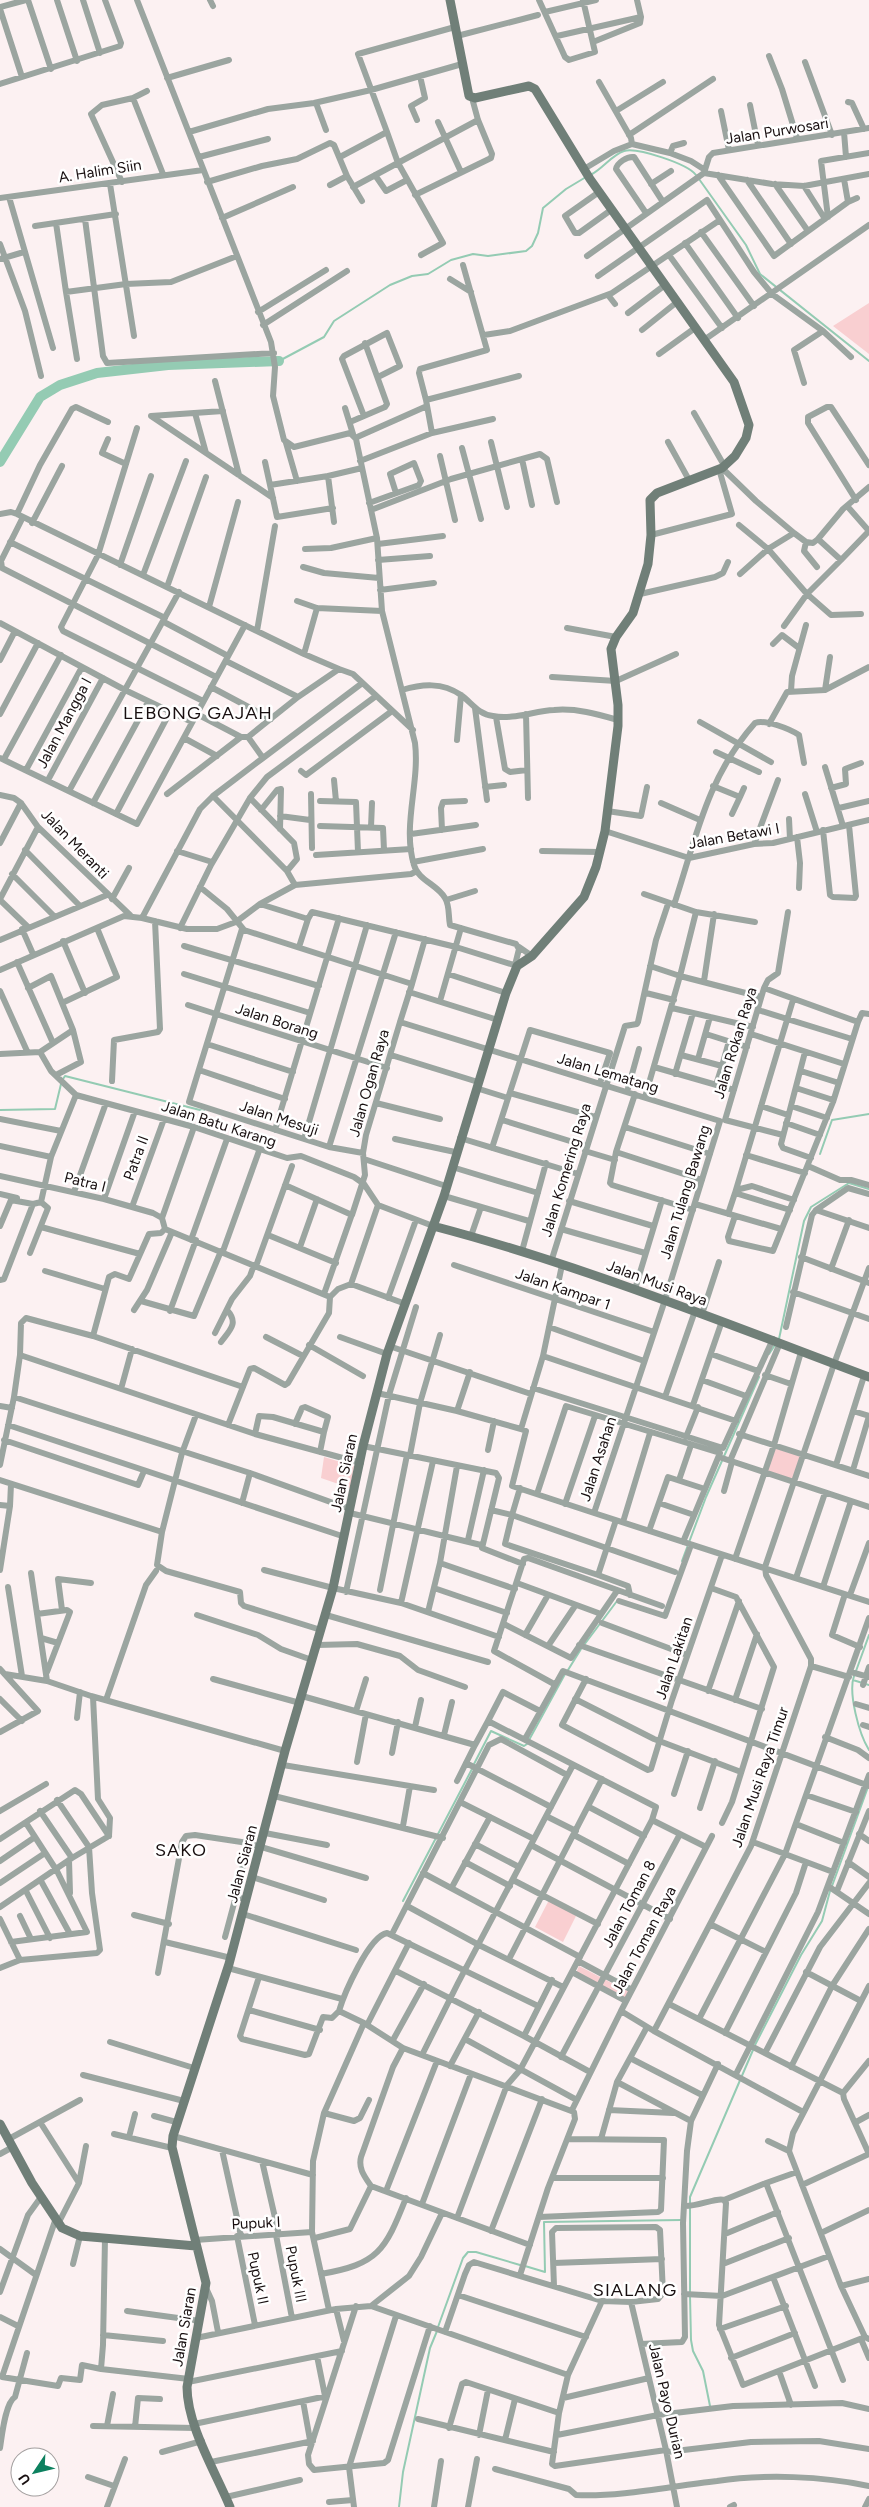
<svg xmlns="http://www.w3.org/2000/svg" width="869" height="2507" font-family="Figtree,sans-serif">
<rect width="100%" height="100%" fill="#fcf1f2"/>
<path fill="#f9cfd1" d="M869 303V354L833 326Z
M774 1448 800 1456 793 1479 767 1472Z
M324 1457 354 1466 350 1488 321 1478Z
M549 1900 576 1916 563 1942 535 1927Z
M579 1966 629 1992 625 2000 576 1973Z"/>
<g fill="none" stroke-linecap="round" stroke-linejoin="round">
<path stroke="#94cbb3" stroke-width="2" d="M592 174C603 168 612 155 624 151 637 147 688 164 696 175
M699 179 746 245 760 274 869 361
M279 361 324 337 334 321 390 285 412 276 428 274 451 260 473 254 488 256 526 251 532 246 538 233 543 208 566 189 586 177
M63 1079 65 1076 204 1111 200 1126
M0 1110 55 1109 61 1084
M820 1154 832 1120 869 1114
M779 1339 804 1221 811 1207 849 1183 869 1189
M769 1354 775 1345
M682 1561 706 1497 759 1377
M584 1645 617 1601
M568 1670 581 1649
M856 1671 869 1635
M854 1676C848 1693 859 1734 869 1750
M853 1680 869 1685
M529 1740 565 1674
M474 1764 491 1731 524 1746 527 1744
M832 1886 868 1787
M403 1901 472 1769
M755 2045 801 1955 822 1921 830 1891
M525 2266 545 2272 544 2222 681 2220
M690 2292V2197L753 2050
M690 2296 691 2340 693 2351 703 2371 710 2406
M438 2327 463 2258 468 2252H476L520 2265
M399 2507 403 2472 430 2348 437 2331"/>
<path stroke="#94cbb3" stroke-width="10" d="M0 462 40 397 60 385 97 373 168 365 279 361"/>
<path stroke="#9ba5a0" stroke-width="6" d="M28 0 51 69
M57 0 77 61
M83 0 100 53
M137 0 271 342 275 367 273 396 284 440 294 447 350 433 356 439 377 538 382 611 415 743C420 783 402 826 414 865 418 880 438 885 445 898 450 906 448 916 450 925L516 944 519 949 515 965
M210 0 213 6
M539 0 565 57 569 60 595 52 583 0
M0 7 26 0
M0 9 22 77
M545 12 596 0
M457 36 538 15
M557 36 641 17
M593 42 640 23 641 17 637 0
M769 56 782 89 797 138
M805 62 832 135
M167 78 229 60
M599 82 631 138 632 144
M0 84 120 46 121 43 105 0
M133 98 163 174
M848 102 852 103 864 129
M316 103 326 130
M750 105 758 145
M616 111 663 82
M721 111 729 150
M417 120 411 106 425 98 420 76
M438 122 461 172
M189 132 268 109 314 103 371 90 462 64
M387 132 358 54 455 27
M844 132 846 157
M629 135 713 79
M670 153 691 161 705 170
M199 157 268 139
M340 157 387 132 398 163 443 243 421 255
M584 169 614 151 632 144 670 153 673 146 684 143
M704 173 772 184 804 186 869 174
M375 175 386 191 407 180
M718 175 774 256 848 202 844 179
M347 176 362 201
M747 180 791 244
M122 182 91 114 102 105 133 98 147 91
M207 182 262 166 297 159 330 143 334 145 347 176 330 185
M110 184 134 336
M651 184 671 171
M775 184 808 231
M804 186 825 219
M353 187 478 120
M599 192 565 216 575 233H579L611 210
M415 195 491 158 492 154 478 120 472 98
M9 197 53 348
M0 198 203 170
M848 202 857 198
M646 213 616 169C617 163 627 156 634 157L663 202
M828 217 821 161 869 153
M222 218 293 187
M85 219 103 356 107 363 274 353
M56 223 66 292 126 284 171 282 237 256
M35 226 116 214
M701 232 754 306
M685 243 738 318
M0 244 25 311 41 376
M669 255 722 328
M587 256 704 173 709 157 713 153 869 128
M0 259 24 252
M598 276 707 200 754 272 772 294 823 331 851 357
M450 279 471 292
M66 292 77 359
M608 295 615 304
M258 312 326 270
M628 313 665 285
M263 325 347 271
M642 330 677 302
M484 335 510 331 612 293 720 220
M704 340 869 225
M659 354 695 328
M215 381 239 475
M804 383 794 350 823 331
M426 400 419 373 420 369 487 350 463 265
M345 408 353 434
M223 411 151 416 273 498
M195 413 206 453
M694 413 725 467
M364 416 342 359 344 356 387 333 400 366 378 377
M108 422 76 407 72 409 40 465 17 514 304 654 339 669
M350 422 385 407 387 404 365 343
M137 428 98 555 61 627 63 631 203 701
M432 433 426 400 519 376
M355 438 427 406
M108 439 102 453 126 464
M491 442 507 507
M668 442 689 480
M286 443 297 481
M462 448 481 519
M440 456 455 520
M522 459 532 505
M360 461 432 433 493 419
M265 462 277 517 333 508
M722 468 756 501 794 533 768 549 739 525
M270 485 328 476
M856 500 808 423V417L827 407H831L869 465
M369 503 419 485 421 481 414 463 390 474 396 493
M848 507 869 531
M371 510 451 479 540 454 547 459 557 502
M0 514 11 512 17 514
M23 517 1 561 2 568 216 677
M334 522 328 476 362 468
M32 523 62 466
M651 535 732 514 719 469
M818 539 843 509 869 487
M10 542 165 618
M806 542 804 551 817 567
M378 544 443 536
M305 549 331 548 377 538
M378 560 430 556
M841 560 869 531
M120 565 151 476
M303 567 324 573 379 578
M740 574 768 549 807 594 841 560 818 539 813 543 806 542 794 533
M143 575 186 461
M167 587 206 477
M380 590 434 583
M640 594 715 577 723 573 728 562
M297 601 317 608 382 611
M209 607 238 502
M164 622 228 656
M0 623 125 690 192 722
M784 626 807 594 831 615 861 614
M567 628 616 637
M257 631 275 526
M773 644 782 635 799 648
M304 654 317 608
M0 660 15 631
M226 661 298 697
M552 677 616 681 676 654
M211 687 271 719
M402 690C422 684 442 682 461 695 472 703 478 714 493 716 513 720 534 711 554 710 576 708 597 714 618 720
M825 690 830 657
M791 691 792 676 806 625
M475 708 487 800
M0 714 38 643
M197 714 241 737H248L298 697 339 669 353 674 413 730
M526 714 528 798
M496 717 505 769 510 772 527 770
M700 722 771 762
M769 724 787 692 825 690 869 667
M248 737 263 758 361 684
M184 738 217 756
M457 740 461 695
M716 752 759 772
M0 758 137 824 245 625
M4 759 61 655
M825 767 843 826
M26 770 82 667
M301 771 306 775 392 711
M48 780 103 678
M334 780 336 801
M713 786 740 797 732 814
M485 787 504 785
M831 788 846 784 845 769 861 763
M69 791 179 592
M167 794 241 737
M311 794 312 848
M805 794 817 832
M0 795 14 798 21 803 38 827 130 915
M213 796 287 871 295 885
M740 797 744 788
M250 798 294 843 297 859 287 871
M320 801 356 802 358 852
M93 803 148 702
M661 803 700 820
M839 808 869 801
M261 810 277 790 281 789 280 829
M607 811 641 816 647 787
M116 814 170 712
M280 816 310 820
M789 819 790 839
M320 826 383 828 384 850
M371 827 372 803
M442 830 441 808 443 802 465 801
M823 830 830 895 833 897 855 898 856 896 849 825
M605 831 689 858 754 844 773 843 869 820
M411 834 476 825
M797 837 800 863 799 888
M0 843 21 803
M754 844 778 780
M25 850 80 906
M177 851 212 862
M542 851 600 852
M316 855 411 849
M413 862 483 849
M12 874 54 916
M200 887 227 909 244 930 412 984 400 1022
M644 894 696 912 755 922
M0 899 38 827
M112 899 129 868
M0 900 28 927
M446 900 475 891
M260 904 308 919
M674 905C696 838 707 777 755 723 765 719 790 729 799 735L804 763
M696 912 680 976 761 997
M142 918 200 809 213 796 263 758
M180 928 211 865 250 798 267 777 376 696
M22 929 33 954
M242 929 216 1014 387 1068
M0 940 107 895
M63 941 85 993
M184 946 319 986
M299 947 308 919 312 912 456 947 517 966
M519 947 532 956
M17 962 53 1043
M0 970 124 916 142 918 187 929H217L236 922 260 904 295 885 411 874 417 871
M184 974 310 1013
M448 974 506 993
M704 981 714 914
M412 984 425 939
M28 988 51 976 73 1030 81 1062 56 1075
M0 991 27 1051
M409 992 498 1020
M646 993 674 1000
M440 1001 461 928
M62 1003 117 977 97 928
M188 1005 216 1014 189 1102 329 1147 363 1153
M672 1008 753 1027
M758 1010 852 1039
M858 1022 862 1013 869 1014
M706 1034 747 1047
M751 1034 844 1064
M207 1044 293 1072
M40 1052 73 1030
M805 1052 781 1144 783 1148 811 1158
M0 1054 40 1052 51 1071 76 1095 194 1127 287 1158 301 1156 354 1177 364 1184 378 1205 433 1226
M391 1055 478 1082
M681 1055 722 1066 729 1041
M698 1059 710 1017
M654 1067 734 1090
M199 1070 285 1099
M801 1071 839 1083
M675 1074 693 1013
M112 1081 114 1040 158 1032 160 1029 155 921
M716 1085 722 1066
M476 1088 508 1098
M796 1088 833 1100
M627 1092 639 1049
M510 1093 595 1117
M635 1094 616 1152 610 1183 612 1185 693 1210
M645 1097 680 976 650 966
M376 1103 440 1119
M761 1106 788 1115
M791 1106 827 1118
M0 1119 61 1131
M502 1120 586 1146
M725 1120 764 988 768 980 778 973 788 912
M725 1120 783 1135
M720 1121 665 1300 594 1513 869 1602
M786 1123 820 1135
M194 1127 162 1218 165 1229 330 1297 338 1289 351 1284 403 1303
M625 1127 710 1154
M275 1130 339 918
M460 1138 578 1174
M304 1139 367 925
M395 1139 455 1152
M0 1146 51 1157
M329 1147 396 932
M492 1148 530 1030 610 1053 600 1083
M585 1151 615 1160
M616 1152 702 1180
M746 1155 805 1173
M364 1159 446 1186
M808 1166 840 1180H851L869 1185
M452 1167 538 1193
M0 1176 104 1199 153 1213 162 1218
M285 1185 352 1215 365 1175 363 1153 366 1135 400 1022 720 1121
M736 1190 752 1186 794 1200
M74 1192 106 1103
M0 1194 17 1198
M444 1196 529 1221
M104 1199 135 1111
M569 1201 653 1226
M695 1204 781 1229
M132 1207 164 1119
M790 1210 735 1193 793 1000
M816 1210 848 1188 869 1194
M728 1214 735 1193
M735 1216 728 1237 729 1241 773 1251 833 1102 858 1022 764 988
M0 1226 11 1200 33 1204
M41 1227 140 1254
M561 1229 645 1253
M268 1235 336 1263
M471 1236 481 1207
M191 1240 227 1139
M300 1247 317 1199
M223 1251 259 1151
M522 1251 546 1163
M30 1253 48 1208 41 1202
M801 1257 869 1283
M551 1262 625 1026 637 1024 638 1022 656 940 668 904
M454 1265 654 1332
M256 1266 292 1166
M831 1269 849 1220
M45 1271 105 1289
M0 1280 4 1279 33 1204 41 1202 51 1157 76 1095
M351 1284 378 1205
M635 1289 662 1200
M793 1292 869 1319
M324 1294 351 1217
M388 1298 416 1220
M141 1301 194 1316 221 1251
M134 1310 147 1290 172 1232
M170 1311 196 1240
M702 1314 719 1262
M549 1327 644 1361
M786 1327 812 1215 816 1210 869 1228
M215 1333 232 1299 250 1276 254 1265
M93 1336 109 1277 115 1274 129 1279 149 1234 161 1233 165 1229
M266 1337 303 1356
M340 1337 387 1354
M221 1342C230 1330 239 1323 227 1310
M309 1345 363 1376
M389 1346 531 1394
M711 1354 758 1371
M20 1355 255 1434 361 1463
M543 1356 736 1421
M765 1375 791 1384
M702 1380 746 1396
M533 1388 723 1448 773 1339
M121 1389 132 1349
M377 1393 457 1411 470 1372
M14 1397 250 1473 350 1509
M665 1397 695 1311
M693 1405 722 1321
M0 1406 12 1408
M457 1411 521 1429 543 1356 562 1265
M853 1411 869 1416
M196 1415 182 1453 162 1532 157 1565 166 1571 240 1592 241 1603 244 1606 321 1630
M295 1424 302 1408 305 1407 328 1417 324 1432
M8 1425 345 1537
M228 1425 250 1369 254 1368 285 1385 288 1383 329 1313 330 1297
M521 1429 526 1431 512 1486 594 1513
M255 1434 259 1416 273 1417 324 1432 320 1452
M739 1434 869 1476
M686 1437 698 1407
M4 1440 138 1485 144 1471
M363 1446 496 1473 499 1478 482 1548 523 1564
M488 1450 494 1421
M410 1455 420 1403 440 1335
M719 1457 869 1507
M730 1461 780 1343
M0 1465 14 1397 20 1355 21 1323 26 1318 93 1336 243 1387
M836 1465 864 1376
M853 1470 869 1416
M0 1480 162 1532
M679 1480 691 1445
M724 1491 732 1462
M537 1494 566 1406 720 1453 683 1542
M242 1503 250 1473
M659 1503 694 1515
M565 1504 595 1416
M0 1505 10 1506
M491 1510 512 1515 520 1488
M350 1513 481 1545
M616 1520 598 1575 505 1544 512 1515 675 1572
M623 1522 650 1433
M649 1531 668 1477 705 1489
M468 1540 484 1470
M735 1559 774 1445 801 1352
M440 1563 515 1589
M0 1570 10 1506 11 1484
M264 1570 333 1588 401 1603 499 1637
M31 1573 47 1681
M598 1575 628 1586 630 1595
M796 1578 825 1493
M517 1583 601 1614
M8 1587 22 1676
M823 1587 851 1501
M434 1588 507 1613
M711 1588 736 1597 774 1667 732 1802 722 1823
M380 1590 407 1455
M346 1592 389 1395 416 1307
M845 1594 832 1635 860 1647
M850 1595 869 1543
M619 1601 665 1616 691 1545
M401 1603 433 1461
M62 1610 58 1579 91 1583
M428 1612 440 1563 457 1466
M37 1614 67 1610 70 1612 47 1672
M197 1615 258 1635 281 1649 312 1660
M326 1615 488 1662
M602 1623 687 1655
M504 1624 571 1658 617 1591
M525 1635 548 1595
M41 1638 58 1643
M317 1645 357 1644 400 1656 418 1670 465 1687
M579 1645 762 1709
M548 1646 575 1606
M811 1666 849 1677
M0 1669 38 1711 0 1732
M851 1672 869 1677
M5 1674 47 1681 91 1696 285 1751
M213 1679 300 1703
M586 1679 562 1725 648 1770 651 1769 672 1700 722 1555
M554 1684 494 1651 524 1559 528 1558 662 1606
M863 1685 869 1667
M708 1691 739 1601
M302 1696 475 1745 488 1721 656 1807 652 1820 535 2042 520 2070 507 2085 457 2218
M93 1697 98 1799 110 1818 109 1836
M0 1699 22 1721
M575 1699 654 1739 741 1772
M106 1700 146 1585 156 1571
M735 1700 757 1634
M856 1704 869 1708
M356 1711 366 1679
M77 1718 80 1692
M488 1721 503 1692 540 1711
M863 1725 869 1727
M415 1727 421 1700
M444 1735 452 1702
M825 1737 858 1750 869 1758
M525 1739 563 1671 869 1786
M392 1753 398 1722
M357 1762 366 1714
M466 1763 551 1807
M283 1765 434 1790
M457 1781 475 1745
M674 1794 688 1751
M806 1795 856 1812
M274 1796 443 1838
M460 1802 534 1839
M589 1807 644 1836
M700 1808 715 1761
M0 1811 46 1784
M40 1811 72 1858
M546 1816 576 1831
M652 1820 706 1847
M796 1824 844 1843
M403 1826 410 1786
M265 1833 327 1845
M859 1834 869 1841
M574 1835 629 1864
M0 1839 75 1790 81 1794 109 1836
M753 1842 833 1872
M248 1843 366 1878
M475 1844 519 1867
M531 1845 670 1919
M69 1860 70 1893
M0 1861 35 1837
M465 1862 510 1886
M848 1862 869 1877
M423 1873 580 1957
M252 1877 324 1900
M513 1880 598 1924
M41 1881 70 1934
M0 1883 45 1853
M828 1886 869 1914
M452 1887 490 1817
M26 1891 50 1938
M837 1891 869 1811
M407 1906 479 1945 563 1987
M0 1907 72 1858 109 1836
M243 1914 356 1950
M134 1915 169 1924
M20 1916 31 1939
M0 1919 20 1960
M710 1924 766 1952
M392 1934 489 1745 501 1739 567 1775
M225 1937 236 1896
M11 1942 87 1932 57 1871 26 1823
M165 1942 231 1958
M509 1959 602 1779
M578 1961 632 1990
M0 1968 20 1960 97 1953 100 1950 92 1893 89 1847 57 1800
M228 1968 342 1999
M396 1971 524 2036 590 2072
M572 1972 626 2001
M806 1972 861 2001
M158 1973 182 1842 186 1836 195 1835 248 1843 236 1896 246 1900
M259 1977 240 2036 242 2039 305 2055 309 2054 323 2017 332 2018 339 2011
M869 1986 793 2133 789 2151 841 2286 865 2337 869 2339
M669 2004 843 2093 844 2099 869 2154
M249 2010 320 2030
M699 2019 785 1854 869 1618
M367 2025 409 1943
M647 2027 617 2082 691 2121
M654 2031 621 2011 712 1836
M725 2033 796 1893 806 1862
M524 2036 552 1980
M465 2039 575 2099
M393 2040 424 1984
M110 2042 194 2068
M403 2048 393 2067 361 2157C358 2169 365 2177 371 2186L530 2245
M765 2053 820 1947 869 1883
M422 2055 458 1983 573 1765
M561 2057 680 1834
M630 2058 702 2095
M450 2066 479 2012
M791 2067 832 1986 869 1929
M736 2074 818 1912 869 1775
M83 2075 184 2101
M843 2093 869 2061
M572 2110 621 2011
M609 2110 673 2113
M803 2112 654 2031 751 1846 811 1666V1659L766 1575 765 1567 834 1364 869 1268
M324 2113 354 2121 360 2118 369 2100
M154 2116 176 2122
M858 2121 869 2115
M40 2122 79 2183 58 2224
M114 2134 172 2148
M173 2136 313 2175
M129 2137 135 2114
M601 2139 617 2082
M7 2140 80 2100
M768 2141 789 2151
M222 2150 241 2236
M0 2154 11 2148
M262 2161 279 2235
M552 2178H663
M79 2183 86 2146
M766 2183 797 2172
M802 2185 869 2154
M386 2191 437 2061
M724 2200 726 2203 719 2325 743 2385 865 2337
M422 2204 471 2074
M684 2206C696 2207 718 2197 724 2200L766 2183 843 2380
M539 2217 658 2212 661 2210 664 2140 568 2139
M55 2221 2 2377 58 2386 61 2378 80 2380 82 2365 101 2369
M491 2231 542 2099
M312 2232 313 2161 324 2113 364 2023
M821 2233 869 2210
M725 2234 778 2212
M276 2235 292 2318
M237 2236 255 2325
M105 2238 103 2345 101 2369 189 2379
M315 2238 350 2229 371 2186
M195 2240 312 2232 329 2310
M0 2249 36 2275
M554 2263 662 2259
M73 2264 80 2236
M723 2264 789 2238
M321 2274C378 2264 385 2251 406 2198
M520 2275 548 2188 575 2119 574 2112 403 2048 364 2023 339 2011C344 1994 369 1936 387 1933L538 2006
M773 2277 815 2386
M841 2286 869 2279
M206 2288 212 2301 218 2332
M0 2292 28 2215 41 2197
M684 2294 722 2296 829 2256
M458 2295 586 2337
M602 2301 568 2375 559 2413 552 2464 555 2466 666 2450
M631 2302 666 2450 677 2507
M356 2306 308 2455 309 2464 314 2470 384 2463 388 2460 430 2326
M371 2306 568 2375
M336 2309 344 2341
M127 2311 200 2321
M0 2317 18 2326
M720 2329 786 2306
M445 2332 465 2274 469 2265 474 2262 602 2301 631 2302 658 2299 663 2293 660 2230 656 2227 556 2228 552 2232 554 2286
M103 2335 163 2341
M196 2338 336 2309 371 2306 409 2276 421 2257 442 2213
M861 2339 869 2358
M641 2344 682 2342 685 2337 683 2223 687 2151 691 2121 718 2064
M317 2356 325 2396
M731 2358 795 2333
M779 2371 791 2405
M188 2382 342 2351
M563 2398 649 2378
M303 2401 310 2440
M418 2419 554 2452
M194 2424 327 2396
M93 2426 195 2428
M107 2426 113 2394
M135 2427 138 2398 160 2399
M449 2428 462 2384 466 2382 559 2413
M479 2435 488 2390
M557 2435 658 2415 733 2406 842 2403 869 2409
M505 2440 515 2399
M0 2448C2 2436 5 2403 15 2397L27 2353
M162 2452 202 2441
M667 2452 751 2442 819 2441 869 2449
M211 2462 313 2441
M495 2469 569 2489 576 2495C622 2497 671 2486 717 2481 764 2474 823 2476 869 2486
M88 2477 114 2486
M226 2497 300 2480
M329 2502 353 2500
M107 2507 125 2459
M354 2507 349 2467 396 2316
M434 2507 441 2461
M468 2507 477 2459
M730 2507 734 2505
M865 2507 869 2499"/>
<path stroke="#707f78" stroke-width="9" d="M433 1226C582 1265 725 1323 869 1377
M0 2124 32 2183 62 2228 80 2236 196 2246
M230 2507C215 2471 187 2425 187 2387L206 2283 172 2147 173 2136 229 1964 285 1751 333 1588 363 1446 387 1354 444 1196 506 993 517 966 532 956 584 897 596 867 605 831 618 726V705L611 649 616 637 633 613 648 564 651 535 650 500 657 493 722 468 735 456 746 438 749 425 734 382 590 179 535 89 529 86 475 98 469 96 450 0"/>
</g>
<g text-anchor="middle" dominant-baseline="central" stroke-width="5" stroke-linejoin="round" paint-order="stroke">
<g font-size="15" fill="#180f10" stroke="#fff">
<text transform="translate(777 131) rotate(-9)">Jalan Purwosari</text>
<text transform="translate(100 171) rotate(-9)">A. Halim Siin</text>
<text transform="translate(64 723) rotate(-62)">Jalan Mangga I</text>
<text transform="translate(734 836) rotate(-10)">Jalan Betawi I</text>
<text transform="translate(75 844) rotate(46)">Jalan Meranti</text>
<text transform="translate(277 1021) rotate(18)">Jalan Borang</text>
<text transform="translate(735 1043) rotate(-73)">Jalan Rokan Raya</text>
<text transform="translate(608 1073) rotate(17)">Jalan Lematang</text>
<text transform="translate(369 1083) rotate(-74)">Jalan Ogan Raya</text>
<text transform="translate(279 1118) rotate(18)">Jalan Mesuji</text>
<text transform="translate(219 1124) rotate(18)">Jalan Batu Karang</text>
<text transform="translate(136 1158) rotate(-70)">Patra II</text>
<text transform="translate(566 1170) rotate(-73)">Jalan Komering Raya</text>
<text transform="translate(85 1182) rotate(14)">Patra I</text>
<text transform="translate(685 1192) rotate(-73)">Jalan Tulang Bawang</text>
<text transform="translate(657 1283) rotate(20)">Jalan Musi Raya</text>
<text transform="translate(563 1289) rotate(19)">Jalan Kampar 1</text>
<text transform="translate(598 1459) rotate(-72)">Jalan Asahan</text>
<text transform="translate(344 1473) rotate(-78)">Jalan Siaran</text>
<text transform="translate(674 1658) rotate(-71)">Jalan Lakitan</text>
<text transform="translate(760 1777) rotate(-71)">Jalan Musi Raya Timur</text>
<text transform="translate(242 1864) rotate(-75)">Jalan Siaran</text>
<text transform="translate(629 1904) rotate(-62)">Jalan Toman 8</text>
<text transform="translate(644 1940) rotate(-62)">Jalan Toman Raya</text>
<text transform="translate(256 2223) rotate(-3)">Pupuk I</text>
<text transform="translate(296 2274) rotate(79)">Pupuk III</text>
<text transform="translate(258 2278) rotate(78)">Pupuk II</text>
<text transform="translate(184 2327) rotate(-80)">Jalan Siaran</text>
<text transform="translate(667 2401) rotate(77)">Jalan Payo Durian</text>
</g>
<g font-size="18" letter-spacing="1" fill="#180f10" stroke="#fff">
<text x="198" y="713">LEBONG GAJAH</text>
<text x="181" y="1850">SAKO</text>
<text x="635" y="2290">SIALANG</text>
</g>
</g>
<g transform="translate(35 2472) rotate(235)"><circle r="24" fill="#ffffff" stroke="#a39f9f"/>
<path d="M0-4L9 19L0 12L-9 19Z" fill="#0d815f"/>
<text y="-8" font-size="14" font-weight="bold" text-anchor="middle" fill="#180f10">U</text>
</g>
</svg>
